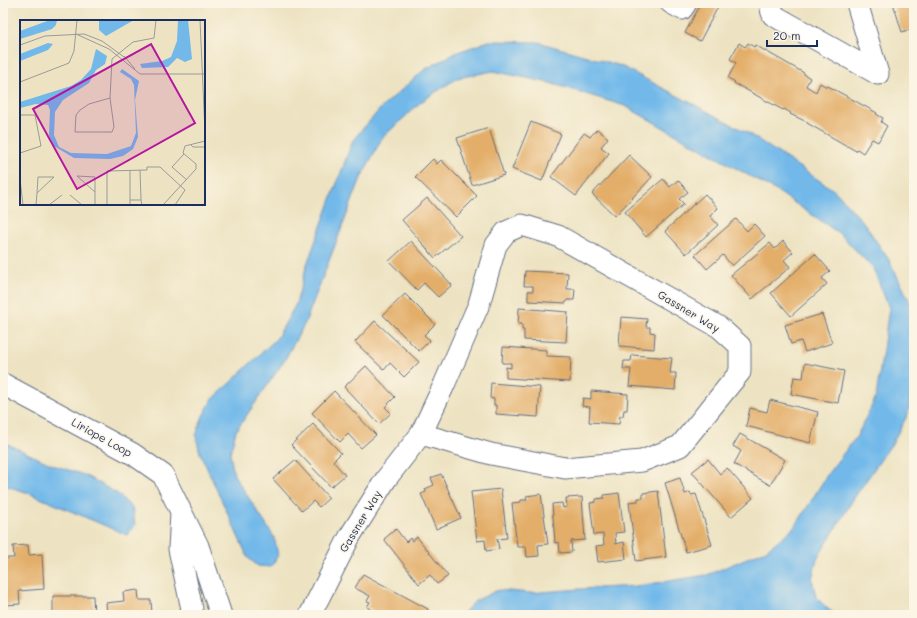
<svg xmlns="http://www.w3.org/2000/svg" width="917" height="618" font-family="Mali,sans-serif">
<rect width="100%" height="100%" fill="#fcf5e5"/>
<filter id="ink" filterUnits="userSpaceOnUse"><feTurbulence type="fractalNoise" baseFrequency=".025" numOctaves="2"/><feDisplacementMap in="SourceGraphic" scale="8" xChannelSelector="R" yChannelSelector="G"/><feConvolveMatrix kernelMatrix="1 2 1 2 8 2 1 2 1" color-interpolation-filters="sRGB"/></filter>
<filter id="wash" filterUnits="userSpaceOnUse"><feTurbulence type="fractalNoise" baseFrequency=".012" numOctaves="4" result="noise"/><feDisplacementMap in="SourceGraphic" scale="16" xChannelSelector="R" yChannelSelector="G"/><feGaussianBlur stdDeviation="0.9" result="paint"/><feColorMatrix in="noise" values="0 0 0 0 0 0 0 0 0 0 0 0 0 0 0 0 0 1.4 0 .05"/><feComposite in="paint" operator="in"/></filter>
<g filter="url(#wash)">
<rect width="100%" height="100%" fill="#ede3c2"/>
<path fill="#72b9ea" stroke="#4674a4" d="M489 41 538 42 621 66 748 133 835 191 864 223 889 260 909 300 914 321V371L908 414 893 442 854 498 817 559 812 579 816 597 829 610 837 615H462L475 601 498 590 530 593 580 589 637 586 707 575 766 550 795 527 829 472 857 436 876 397 889 308 873 268 840 234 780 193 625 106 550 83 493 71 457 78 421 102 382 138 361 178 305 323 284 361 236 431 230 453 234 475 274 537 278 555 271 567 258 566 248 558 200 453 196 436 202 418 211 401 277 338 296 304 307 264 353 140 381 108 424 70 455 53Z
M3 442 53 465 84 475 118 494 132 508 135 525 127 535 26 492 3 485Z"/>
<g id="blocks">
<path fill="#e3ae69" d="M701 3H720L700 41 685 33Z
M893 3H914V28L902 32Z
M739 43 745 47 748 43 754 47 755 45 804 73V74L810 78 806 86 816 92 820 83 827 87 828 86 877 113 876 114 883 118 881 122 887 126 878 142 872 139 863 153 857 149 856 151 807 123V122L790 114 791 113 784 109 783 110 734 83 735 82 728 78 736 63 730 59Z
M531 122 561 134 542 181 512 169Z
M489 128 504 175 472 185 457 138Z
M597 129 608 138 601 147 609 153 576 196 551 177 584 133 590 137Z
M629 155 652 177 615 216 592 194Z
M433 159 437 164 441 160 477 196 456 217 415 177Z
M663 179 670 187 678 180 688 192 679 199 684 204 646 237 625 212Z
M705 194 718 208 710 216 718 225 686 254 665 231Z
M427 198 461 236 435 258 402 220Z
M736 219 747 231 754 224 765 236 732 266 723 255 707 269 695 255Z
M411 241 452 285 438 297 424 283 417 290 389 261Z
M783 241 793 252 784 260 790 267 752 299 731 275 770 243 775 249Z
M815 254 830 271 822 278 827 284 791 316 771 293Z
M525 271 568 273 567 289H575L574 300H567L566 303 528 301V291H533V286H524Z
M405 294 435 324 424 335 430 340 419 351 383 315Z
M519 308 568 312 566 342 524 340V330H522V324H518Z
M822 314 832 343 805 352 801 341 791 344 785 325Z
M621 317 647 319 646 327H650V332L655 333 654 349 619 346Z
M375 321 419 362 404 377 390 363 384 370 355 342Z
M503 347 546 350V356L571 357 570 382 506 378V367L511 368V363H502Z
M632 355 672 358 670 373H676L675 390 629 386 631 369H623L624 361H631Z
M805 363 844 371 838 403 791 394 794 377 803 378Z
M366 366 395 397 385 407 391 413 379 424 344 387Z
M491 383 540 387 538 417 496 414V405H494V399L490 398Z
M334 391 376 435 361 448 348 434 340 442 312 413Z
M591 391 628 394 627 410H624L623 416H620L619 424 589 422 590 407 582 406 583 398 591 399Z
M770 400 818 412 810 443 746 426 750 408 767 412Z
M313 424 341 453 333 461 345 475 331 487 291 445Z
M740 434 785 460 770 485 734 464 741 451 733 446Z
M708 459 720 474 727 468 753 498 731 517 692 472Z
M295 460 329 498 319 507 313 501 302 511 273 479Z
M441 474 461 518 436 529 421 494 426 492 425 489 434 485 431 478Z
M680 478 685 494 690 492 691 495 696 494 712 545 686 552 665 483Z
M501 489 507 538 497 539 499 549 486 551 485 540 477 541 471 492Z
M658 491 666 557 636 561 629 502 638 501V498H643V493Z
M619 493 624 532 615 533 616 544 624 542 626 559 598 562 596 546 604 545 603 534 594 535 590 503 596 502V499L604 498V495Z
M541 494 548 544 538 545 539 556 527 557 526 547H517L512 503 521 502V500H527L526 496Z
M582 497 585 540 571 541 572 552 560 553 559 542 555 543 552 504 562 503 563 508 567 507 566 498Z
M396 529 406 542 410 538 412 541 417 537 448 576 437 584 430 575 419 584 384 539Z
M28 545 29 555 42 554 44 589 19 591 20 604 3 605V558H14L13 546Z
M363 574 428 609 425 615H381L367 607 370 602 367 601 370 596 355 588Z
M138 590 139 600H151L152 615H107L106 603 124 601 123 592Z
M53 596H93L94 615H53Z"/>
</g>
</g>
<g filter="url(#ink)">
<use href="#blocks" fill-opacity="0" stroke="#646e81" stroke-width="1"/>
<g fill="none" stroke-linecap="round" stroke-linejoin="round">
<defs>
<path id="minor" d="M671 3 682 9 686 3
M773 3C770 7 771 11 773 15L878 74
M857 3 878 74
M522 225 558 236 719 327 740 346V372L680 446 642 461 565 468 491 454 421 434 444 385 479 304 496 245 506 232Z
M3 384 133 454 163 475 198 546 221 615
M181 513 179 549 192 609 190 615
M310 615 350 536 386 479 421 434"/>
</defs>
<use href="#minor" stroke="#646e81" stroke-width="23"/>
<use href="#minor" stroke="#fff" stroke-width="21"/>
</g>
</g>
<g text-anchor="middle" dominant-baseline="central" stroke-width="3" stroke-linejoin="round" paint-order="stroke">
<g font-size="11" fill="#1b2f5e" stroke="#fcf5e5">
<text transform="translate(689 311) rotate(31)">Gassner Way</text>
<text transform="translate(102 437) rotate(29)">Liriope Loop</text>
<text transform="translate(360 521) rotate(-59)">Gassner Way</text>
</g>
</g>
<g transform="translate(20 20)">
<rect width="185" height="185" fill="#ede3c2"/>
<path d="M30 0H37L36 5 32 9 0 19V11ZM79 0H114L86 16 79 10ZM158 0H168L172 39 165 42 157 38 148 47 122 48 120 44 142 41 151 37 157 21ZM28 23 33 24 28 30 0 41V34ZM76 29 87 36 85 44 76 50 69 63 43 80 35 92 34 115 39 127 51 133 87 134 111 126 116 113 114 65 111 59 100 52 102 49 119 61 115 80 118 117 113 129 103 136 90 139 54 138 34 126 29 115 30 90 28 85 16 84 0 88V82L51 66 61 60 71 49Z" fill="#72b9ea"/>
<path fill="none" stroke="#999b9a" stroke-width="1" d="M180 0 185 112M56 14 89 29 120 54H185M0 25 25 16 64 14 82 21 104 37M104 36 115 49M0 62 49 43 54 31 57 0M90 78 94 107 92 112H55L56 95 60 90 69 84ZM90 78 92 39 113 22 134 18 136 0M0 95H15L21 126 0 133M170 124 173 127H185M164 134 152 147 167 160M110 150V185M120 150 121 180M57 156 75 172V185M57 156 75 157V172M0 159 3 185M17 173 18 157H34M50 175 62 185M110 180H121L122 185M16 185 17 173 34 157M29 185 42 175M87 185V151L127 150V147H140L165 170 155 185M143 185 176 149V144L163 133 165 126 185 121"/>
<path fill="#b5179e" fill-opacity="0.15" stroke="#b5179e" stroke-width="2" d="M131 24 175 103 57 169 13 89Z"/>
<rect width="185" height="185" fill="none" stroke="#1b2f5e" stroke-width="2"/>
</g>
<rect width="917" height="618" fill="none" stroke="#fcf5e5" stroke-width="16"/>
<path d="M767 40v6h50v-6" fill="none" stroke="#1b2f5e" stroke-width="2"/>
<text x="773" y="40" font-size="12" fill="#1b2f5e" stroke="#fcf5e5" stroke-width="3" paint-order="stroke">20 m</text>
</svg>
